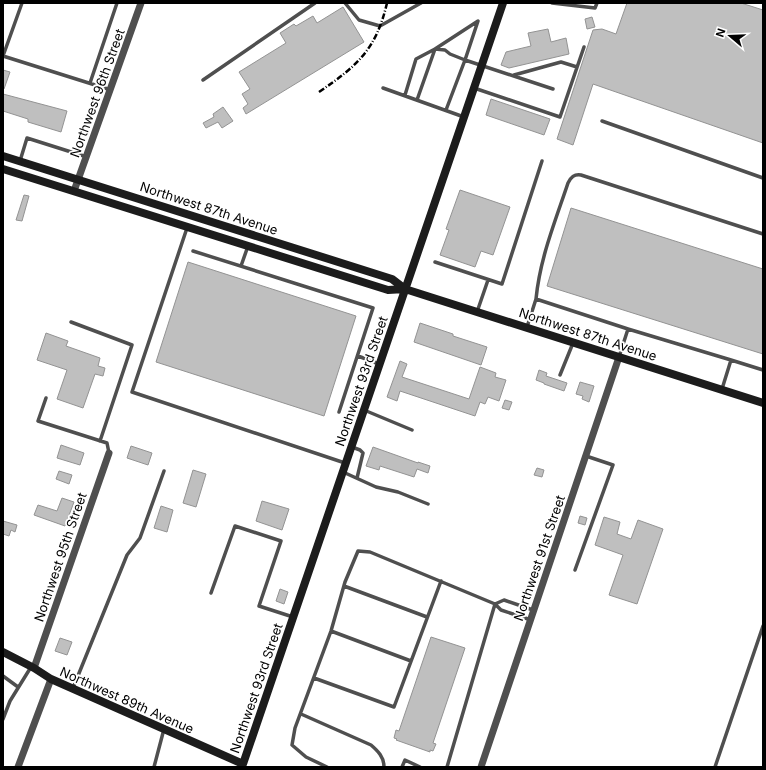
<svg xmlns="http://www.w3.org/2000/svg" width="766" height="770" font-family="Inter,sans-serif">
<rect width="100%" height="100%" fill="#fff"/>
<path fill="#bfbfbf" stroke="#939393" d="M627 3H741L763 10V143L593 84 573 145 557 139 593 30 602 29 616 34Z
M343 7 364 42 246 114 243 108 248 104 242 94 250 89 239 72 286 43 280 33 294 24 296 26 313 16 317 23Z
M592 17 595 27 587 29 585 19Z
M548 29 551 42 566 38 569 54 509 68 501 65 506 52 531 46 528 33Z
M3 70 10 72 4 89H3Z
M3 94 67 111 61 132 28 122V119L3 111Z
M491 99 550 119 544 135 486 115Z
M223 107 233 121 222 128 218 122 206 128 203 123 214 117 213 114Z
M460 190 510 207 493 255 481 251 475 267 440 255 449 230 446 229Z
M24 195 29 196 22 221 16 220Z
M571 208 763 269V354L547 286Z
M188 262 356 316 324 416 156 362Z
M420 323 453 334V336L487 347 481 365 414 342Z
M46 333 68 341 66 346 100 358 98 366 105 368 103 376 95 374 83 408 57 399 67 370 37 360Z
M400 361 407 364 402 377 469 399 480 367 496 373 495 377 506 380 499 401 488 397 485 404 480 402 475 416 400 391 397 401 387 397Z
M539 370 547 373 546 376 567 383 564 391 544 384V383L536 380Z
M580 382 594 386 589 402 582 399 583 396 576 394Z
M505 400 512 402 509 410 502 408Z
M61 445 84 453 80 465 57 458Z
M131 446 152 453 148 465 127 458Z
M373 447 418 463V462L430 466 428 473 417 469 414 477 380 466 379 470 366 466Z
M537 468 544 470 542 477 534 475Z
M193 470 206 474 196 507 183 503Z
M59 471 72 475 69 484 56 479Z
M62 498 74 502 65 526 34 515 38 505 57 511Z
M262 501 289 509 282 530 256 521Z
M161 506 173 510 167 532 154 528Z
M580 516 587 518 585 525 578 523Z
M604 517 620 522 617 534 631 539 638 520 663 529 637 604 609 595 623 555 595 545Z
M3 521 17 525 15 532 11 530 9 536 3 534Z
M280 589 288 592 284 604 276 601Z
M431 637 465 648 433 743 436 744 433 751 430 750V752L396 740 397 739 394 738 396 730 399 731Z
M60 638 72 642 67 655 55 651Z"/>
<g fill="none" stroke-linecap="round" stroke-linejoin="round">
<path stroke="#4f4f4f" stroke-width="3.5" d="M345 3 359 20 380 26 421 3
M552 3 595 8 597 3
M3 56 111 90
M3 56 22 3
M514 75 561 62 577 67
M203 80 315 3
M90 83 117 3
M383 88 464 117
M474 88 560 117 584 47
M405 95 416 59 435 49 478 21 465 60 446 110
M417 100 435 49 445 50 450 54 465 60 553 89
M602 121 763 178
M20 161 27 138 87 157
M187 228 132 392 345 463
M193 251 373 308 339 412
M435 262 502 284 542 161
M241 266 248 246
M536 299C540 258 555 222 568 183 571 177 574 174 581 175L763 234
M477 312 488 280
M71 322 132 345 100 441
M527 327 536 299 628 329
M358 356 379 364
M619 357 628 329 731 360
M560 375 573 343
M722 389 731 360 763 370
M46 398 38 421 107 443 109 453
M364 410 412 430
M352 447 360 450 363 453 357 478
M343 472 376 487 398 492 428 504
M575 570 613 465 586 456
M344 586 427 617
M211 593 235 526 281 541 259 606 293 617
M331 631 411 661
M3 676 18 687
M314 678 394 707 441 581
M73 688 127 555 140 538 164 471
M301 714 371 745C378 751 384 757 384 767
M3 719 10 701 31 667
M154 767 164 729
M327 767 306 757 292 745 295 728 331 631 345 582 358 551 370 552 495 604 501 610 531 620
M402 767 405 760 420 767
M447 767 495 604 504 600 533 610
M715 767 763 626"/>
<path stroke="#4f4f4f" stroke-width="7" d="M74 191 141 3
M34 668 109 453
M18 767 51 679
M481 767 619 357"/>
<path stroke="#1c1c1c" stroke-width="8" d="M3 156 392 279 405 289 763 403
M3 169 388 290 405 289
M3 652 34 668 51 679 243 764 503 3"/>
<path stroke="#000" stroke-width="2.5" stroke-dasharray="6 2 1 2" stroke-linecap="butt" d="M319 92C357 66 376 50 387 3"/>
</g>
<g text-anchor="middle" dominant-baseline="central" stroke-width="3.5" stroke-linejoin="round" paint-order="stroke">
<g font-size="13" fill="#000" stroke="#fff">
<text transform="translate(97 93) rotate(-70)">Northwest 96th Street</text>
<text transform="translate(209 208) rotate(18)">Northwest 87th Avenue</text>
<text transform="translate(588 334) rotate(18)">Northwest 87th Avenue</text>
<text transform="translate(361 381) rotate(-71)">Northwest 93rd Street</text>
<text transform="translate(60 557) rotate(-71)">Northwest 95th Street</text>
<text transform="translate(539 558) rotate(-71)">Northwest 91st Street</text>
<text transform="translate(256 688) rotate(-71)">Northwest 93rd Street</text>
<text transform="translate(127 700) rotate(24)">Northwest 89th Avenue</text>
</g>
</g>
<rect width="766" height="770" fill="none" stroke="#000000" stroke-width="8"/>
<g transform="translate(730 36) rotate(289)" stroke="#ffffff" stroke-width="3" paint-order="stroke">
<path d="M0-3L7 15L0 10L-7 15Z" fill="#000000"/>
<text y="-6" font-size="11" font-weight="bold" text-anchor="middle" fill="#000000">N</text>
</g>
</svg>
